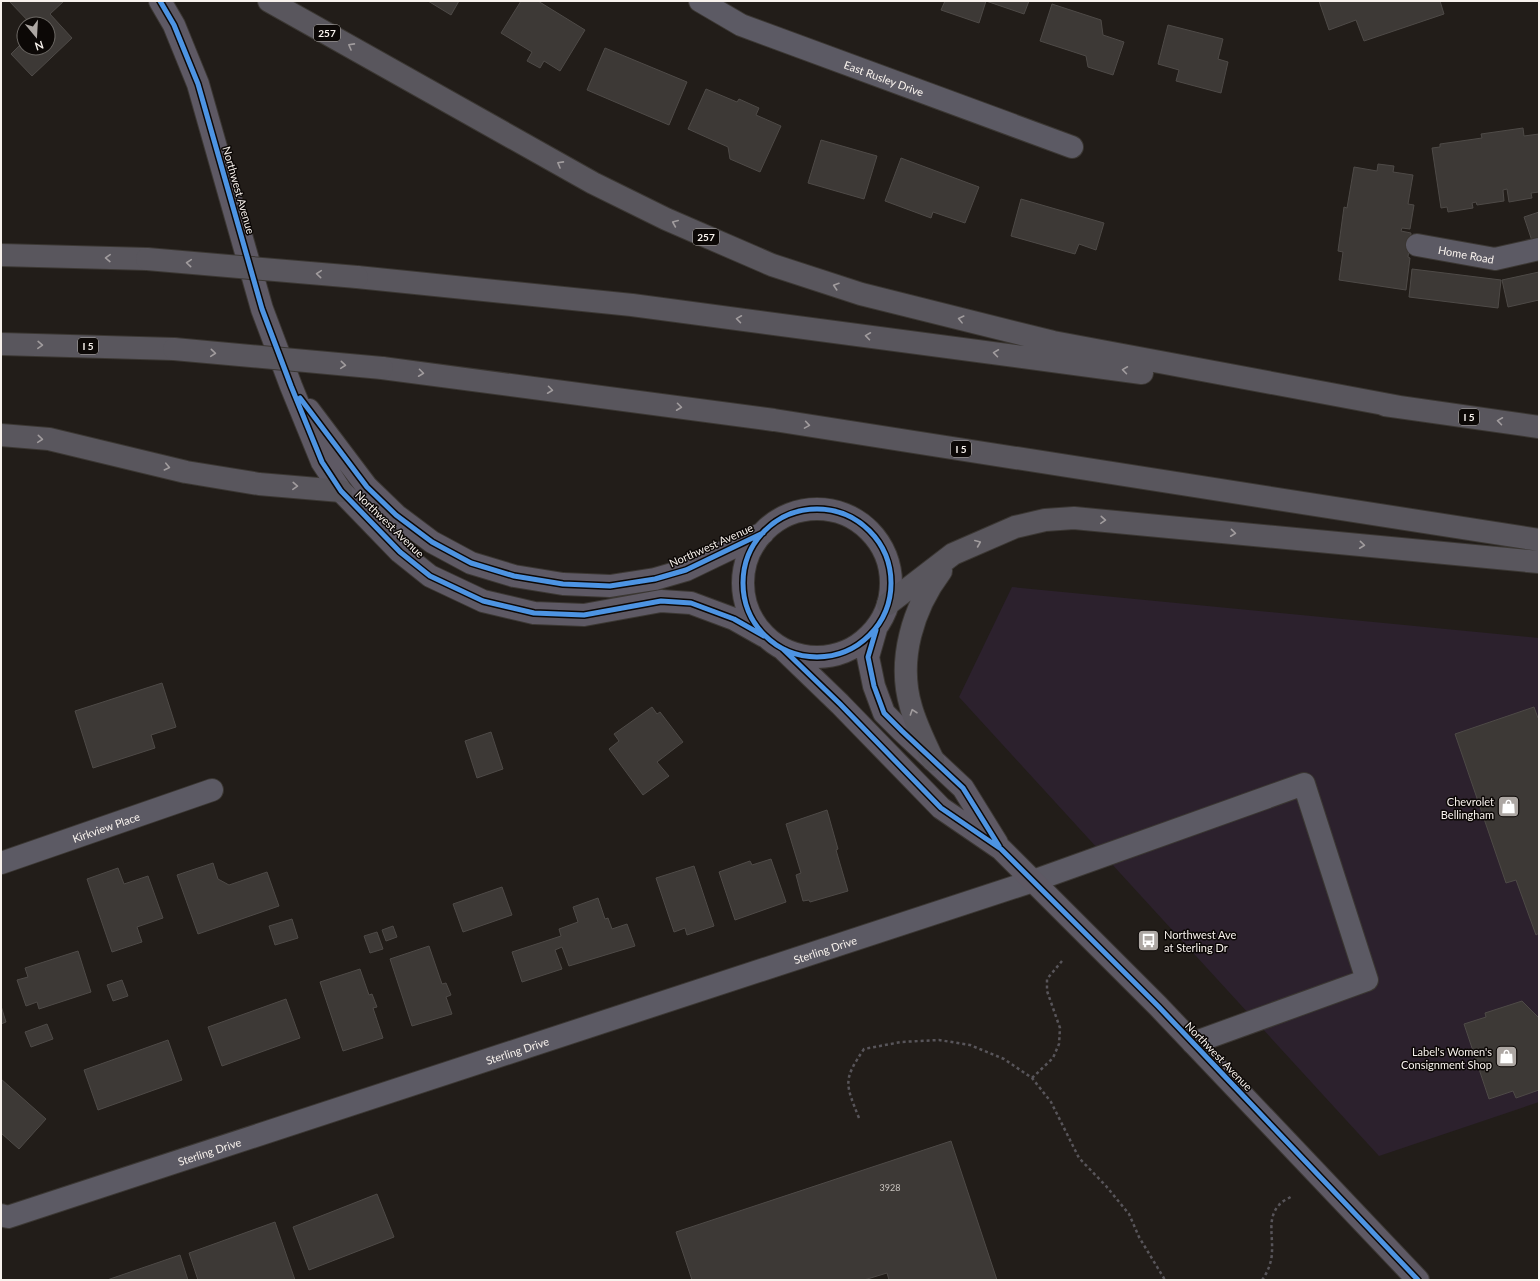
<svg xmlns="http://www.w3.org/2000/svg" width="1540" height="1281" font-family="Lato,sans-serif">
<rect width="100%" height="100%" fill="#221d19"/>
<path fill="#2c212d" d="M1012 587 1539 638V1102L1379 1156 959 697Z"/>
<path fill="#3d3936" stroke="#4e4a47" d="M9 1H64L50 14 72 38 32 76 11 54 24 41V48H48V24H31Z
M428 1H459L451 15Z
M521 1H538L585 30 560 71 544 61 540 68 527 61 532 52 501 33Z
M945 1H1029L1024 14 986 1 979 23 941 10Z
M1319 1H1440L1444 14 1364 41 1356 20 1329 30Z
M1052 4 1101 20 1103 35 1124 42 1113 75 1088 67 1086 56 1040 41Z
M1168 25 1223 39 1218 59 1228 62 1221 93 1176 81 1179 70 1158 64Z
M605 48 687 82 669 125 587 90Z
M706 89 737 102 739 99 759 108 756 115 781 126 760 172 730 159 728 147 688 129Z
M1523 128 1524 136 1539 134V192L1531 193 1532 198 1509 202 1507 189 1503 190 1504 201 1477 205 1476 202 1472 203 1473 208 1448 212 1447 207 1441 208 1432 148 1440 147V144L1482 138 1481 134Z
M821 140 877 156 864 199 808 183Z
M901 158 979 187 965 223 933 212 931 218 885 201Z
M1378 164 1394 166 1393 172 1413 175 1408 204 1414 205 1410 229 1402 228 1401 231 1411 233 1408 257 1410 258 1406 290 1339 280 1343 252 1338 251 1344 207 1347 208 1354 167 1377 171Z
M1021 199 1104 223 1096 250 1079 244 1075 254 1011 236Z
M1539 212V242L1533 244 1524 217Z
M1412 269 1501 280 1498 308 1409 297Z
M1539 272V300L1508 307 1502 280Z
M162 683 176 727 151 735 155 748 93 768 75 711Z
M652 707 657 714 660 712 683 742 657 762 669 776 643 795 609 749 619 741 614 734Z
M1534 707 1538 718 1539 717V933L1536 935 1516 880 1506 883 1455 734Z
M491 732 503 769 477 778 465 741Z
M827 810 838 849 836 850 848 891 810 902 809 900 803 901 796 875 801 873 786 824Z
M771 859 786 902 735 920 719 872 750 861 752 865Z
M213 863 218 879 229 885 267 872 279 906 198 934 177 875Z
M694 866 714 926 687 935 685 928 674 932 656 878Z
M118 868 124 884 148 876 163 918 137 927 142 942 112 952 87 879Z
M502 887 512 915 463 932 453 904Z
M598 898 605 919 608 918 612 929 627 924 635 946 569 966 562 947 555 950 562 969 522 982 512 952 561 936 559 929 578 922 573 907Z
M292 919 298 938 275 945 269 926Z
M393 926 397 937 386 941 382 930Z
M377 932 383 949 370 953 364 936Z
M429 946 442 984 446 983 451 995 446 997 452 1014 412 1026 390 959Z
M78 951 91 992 39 1009 37 1002 26 1006 17 980 28 977 25 968Z
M360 969 369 995 372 994 377 1007 373 1008 383 1038 343 1051 320 982Z
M122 980 128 996 113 1001 107 985Z
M286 999 300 1038 222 1066 208 1027Z
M1522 1001 1539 1018V1090L1516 1098 1513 1091 1489 1099 1464 1024 1486 1017 1485 1013Z
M1 1006 6 1022 1 1024Z
M47 1024 53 1039 31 1047 25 1032Z
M168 1040 182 1080 98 1110 84 1070Z
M1 1079 46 1119 19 1149 1 1133Z
M951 1141 997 1280H889L887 1273 864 1280H692L676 1232Z
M377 1194 394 1237 309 1270 293 1227Z
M275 1222 295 1280H198L189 1253Z
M180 1255 188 1280H107Z"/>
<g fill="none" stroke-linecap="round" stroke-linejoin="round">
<defs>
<g id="minor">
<path id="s1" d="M700 1 741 25 1072 147"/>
<path id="s2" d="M1417 245 1495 259 1539 249"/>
<path id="s3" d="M1 863 212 790"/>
<path id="s4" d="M1 1215 8 1217 1033 881 1304 784 1367 980 1193 1043"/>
</g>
<path id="major" d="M160 1 174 25 198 84 262 309 291 386 322 462 341 491 400 552 430 576 483 601 534 613 584 615 661 601 691 603 734 619 764 636
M309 410 367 487 396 515 432 542 471 563 514 576 563 584 610 586 655 579 686 570 763 533
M743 583a74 74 0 1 1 148 0a74 74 0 1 1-148 0Z
M876 629 868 657 874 686 884 713 902 731 963 788 997 843
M783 649 840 704 941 808 1001 849 1158 1006 1418 1280"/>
<path id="highway" d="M269 1 593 183 666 219 772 265 861 294 1053 342 1400 407
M1 255 147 259
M357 277 632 305 1142 373
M1 344 174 349
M382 368 774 420 1539 540
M1385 405 1539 427
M1 435 49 439 186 472 259 484 341 491
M888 604 953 554 1015 527 1045 520 1074 518 1539 562
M933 760C925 743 916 725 911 707 897 660 913 608 941 571"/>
</defs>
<use href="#minor" stroke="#3b3733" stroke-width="24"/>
<use href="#major" stroke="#3b3733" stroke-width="24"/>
<use href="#highway" stroke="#3b3733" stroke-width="24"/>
<path stroke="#58555a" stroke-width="2.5" stroke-dasharray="3 3" stroke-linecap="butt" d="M1032 1078 1053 1058 1059 1044 1060 1028 1047 991V979L1062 961
M859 1118C845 1083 843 1080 864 1049L901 1042 939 1040 970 1045 1004 1059 1032 1078 1051 1102 1079 1158 1106 1186 1129 1214 1139 1237 1165 1280
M1262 1280C1268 1272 1272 1261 1272 1251 1273 1236 1267 1218 1279 1205 1282 1201 1288 1199 1292 1196"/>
<use href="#minor" stroke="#5c5a64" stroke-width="22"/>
<use href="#major" stroke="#5e5964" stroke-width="22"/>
<use href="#highway" stroke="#59565d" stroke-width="22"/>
<defs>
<path id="highway-bridge" d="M147 259 357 277
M174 349 382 368"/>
</defs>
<use href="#highway-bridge" stroke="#3b3733" stroke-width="24" stroke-linecap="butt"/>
<use href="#highway-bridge" stroke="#59565d" stroke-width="22"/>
<defs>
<path id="cycleway" d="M160 1 174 25 198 84 262 309 291 386 322 462 341 491 400 552 430 576 483 601 534 613 584 615 661 601 691 603 734 619 764 636
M300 398 367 487 396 515 432 542 471 563 514 576 563 584 610 586 655 579 686 570 763 533
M743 583a74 74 0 1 1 148 0a74 74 0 1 1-148 0Z
M876 630 868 657 874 686 884 713 902 731 963 788 999 846
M783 649 840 704 941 808 1001 849 1158 1006 1418 1280"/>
</defs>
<use href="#cycleway" stroke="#0c0806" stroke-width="8"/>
<use href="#cycleway" stroke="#4d94e3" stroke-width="5"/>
</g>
<defs><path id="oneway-chevron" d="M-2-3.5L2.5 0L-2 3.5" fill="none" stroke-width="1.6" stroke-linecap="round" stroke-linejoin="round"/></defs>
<g stroke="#a19c9e">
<use href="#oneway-chevron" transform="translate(351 46) rotate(-151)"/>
<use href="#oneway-chevron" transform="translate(560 164) rotate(-151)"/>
<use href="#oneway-chevron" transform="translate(675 223) rotate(-157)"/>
<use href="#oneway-chevron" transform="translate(108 258) rotate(-178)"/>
<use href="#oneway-chevron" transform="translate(189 263) rotate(-175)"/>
<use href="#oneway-chevron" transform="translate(319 274) rotate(-175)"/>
<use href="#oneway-chevron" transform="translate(836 286) rotate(-162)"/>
<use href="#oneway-chevron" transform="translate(739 319) rotate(-172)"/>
<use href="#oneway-chevron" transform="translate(961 319) rotate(-166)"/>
<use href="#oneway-chevron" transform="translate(868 336) rotate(-172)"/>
<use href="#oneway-chevron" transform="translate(40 345) rotate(2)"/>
<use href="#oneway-chevron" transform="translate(213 353) rotate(5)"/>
<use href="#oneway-chevron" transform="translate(996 353) rotate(-172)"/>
<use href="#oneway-chevron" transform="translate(343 365) rotate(5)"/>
<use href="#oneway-chevron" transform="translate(1125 370) rotate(-172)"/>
<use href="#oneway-chevron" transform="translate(421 373) rotate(7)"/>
<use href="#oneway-chevron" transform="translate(550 390) rotate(7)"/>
<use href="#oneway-chevron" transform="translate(679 407) rotate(7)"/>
<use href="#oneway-chevron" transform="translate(1500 421) rotate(-172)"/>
<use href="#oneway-chevron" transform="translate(807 425) rotate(9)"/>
<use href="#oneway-chevron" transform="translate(40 439) rotate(5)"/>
<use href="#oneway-chevron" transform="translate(167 467) rotate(13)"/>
<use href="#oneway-chevron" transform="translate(295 486) rotate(3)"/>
<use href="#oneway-chevron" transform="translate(1103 520) rotate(4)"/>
<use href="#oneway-chevron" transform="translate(1233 533) rotate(6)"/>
<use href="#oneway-chevron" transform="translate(978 543) rotate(-23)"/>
<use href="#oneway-chevron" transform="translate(1362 545) rotate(6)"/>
<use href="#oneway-chevron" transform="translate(913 712) rotate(-109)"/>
</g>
<defs>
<symbol id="shop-square" viewBox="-11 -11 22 22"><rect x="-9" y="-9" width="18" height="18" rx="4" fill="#ada7a3" stroke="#0c0806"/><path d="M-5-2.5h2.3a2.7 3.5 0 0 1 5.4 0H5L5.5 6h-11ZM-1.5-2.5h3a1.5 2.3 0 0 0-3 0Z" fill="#fff"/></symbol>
<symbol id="bus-square" viewBox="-11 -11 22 22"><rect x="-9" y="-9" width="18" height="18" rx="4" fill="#ada7a3" stroke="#0c0806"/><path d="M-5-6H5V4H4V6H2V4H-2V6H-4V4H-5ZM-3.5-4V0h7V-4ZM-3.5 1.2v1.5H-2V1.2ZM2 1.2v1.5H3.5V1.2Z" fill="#fff"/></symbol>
</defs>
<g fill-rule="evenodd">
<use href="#shop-square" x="1496" y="794" width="25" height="25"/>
<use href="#bus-square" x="1136" y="928" width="25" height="25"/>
<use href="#shop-square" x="1494" y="1044" width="25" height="25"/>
</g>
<g text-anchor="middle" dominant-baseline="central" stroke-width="3" stroke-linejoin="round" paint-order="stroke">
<g font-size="9" fill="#c9c4bf">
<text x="890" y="1187">3928</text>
</g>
<g fill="#0c0806" stroke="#b1aca8" stroke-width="1">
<rect x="314" y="25" width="26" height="16" rx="3"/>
<rect x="693" y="229" width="26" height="16" rx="3"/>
<rect x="78" y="338" width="20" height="16" rx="3"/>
<rect x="1459" y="409" width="20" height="16" rx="3"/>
<rect x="951" y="441" width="20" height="16" rx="3"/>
</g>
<g font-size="10" font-weight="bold" fill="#f8f2ed">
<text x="327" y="33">257</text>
<text x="706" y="237">257</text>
<text x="88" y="346">I 5</text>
<text x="1469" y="417">I 5</text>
<text x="961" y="449">I 5</text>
</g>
<g font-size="11" fill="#f8f2ed" stroke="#0c0806">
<text stroke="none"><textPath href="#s1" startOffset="200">East Rusley Drive</textPath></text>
<text transform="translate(239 190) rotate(74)">Northwest Avenue</text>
<text stroke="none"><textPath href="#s2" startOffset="50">Home Road</textPath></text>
<text transform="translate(390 524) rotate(44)">Northwest Avenue</text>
<text transform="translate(711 545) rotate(-24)">Northwest Avenue</text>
<text stroke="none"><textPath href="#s3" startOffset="111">Kirkview Place</textPath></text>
<text stroke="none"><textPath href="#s4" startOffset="867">Sterling Drive</textPath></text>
<text stroke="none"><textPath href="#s4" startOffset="543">Sterling Drive</textPath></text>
<text transform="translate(1219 1056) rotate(46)">Northwest Avenue</text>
<text stroke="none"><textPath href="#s4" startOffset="219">Sterling Drive</textPath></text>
</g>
<g font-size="11" fill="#f8f2ed" stroke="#0c0806" text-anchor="end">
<text x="1494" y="801">Chevrolet<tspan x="1494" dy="13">Bellingham</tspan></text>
<text x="1164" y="934" text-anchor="start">Northwest Ave<tspan x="1164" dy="13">at Sterling Dr</tspan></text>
<text x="1492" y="1051">Label's Women's<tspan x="1492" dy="13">Consignment Shop</tspan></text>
</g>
</g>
<rect width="1540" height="1281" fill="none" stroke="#f8f2ed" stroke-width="4"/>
<g transform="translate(36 36) rotate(162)"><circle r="19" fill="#0c0806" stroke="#6a6662"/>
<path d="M0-3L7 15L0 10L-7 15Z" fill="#ada7a3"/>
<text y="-6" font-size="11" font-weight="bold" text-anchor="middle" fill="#f8f2ed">N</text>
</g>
</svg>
